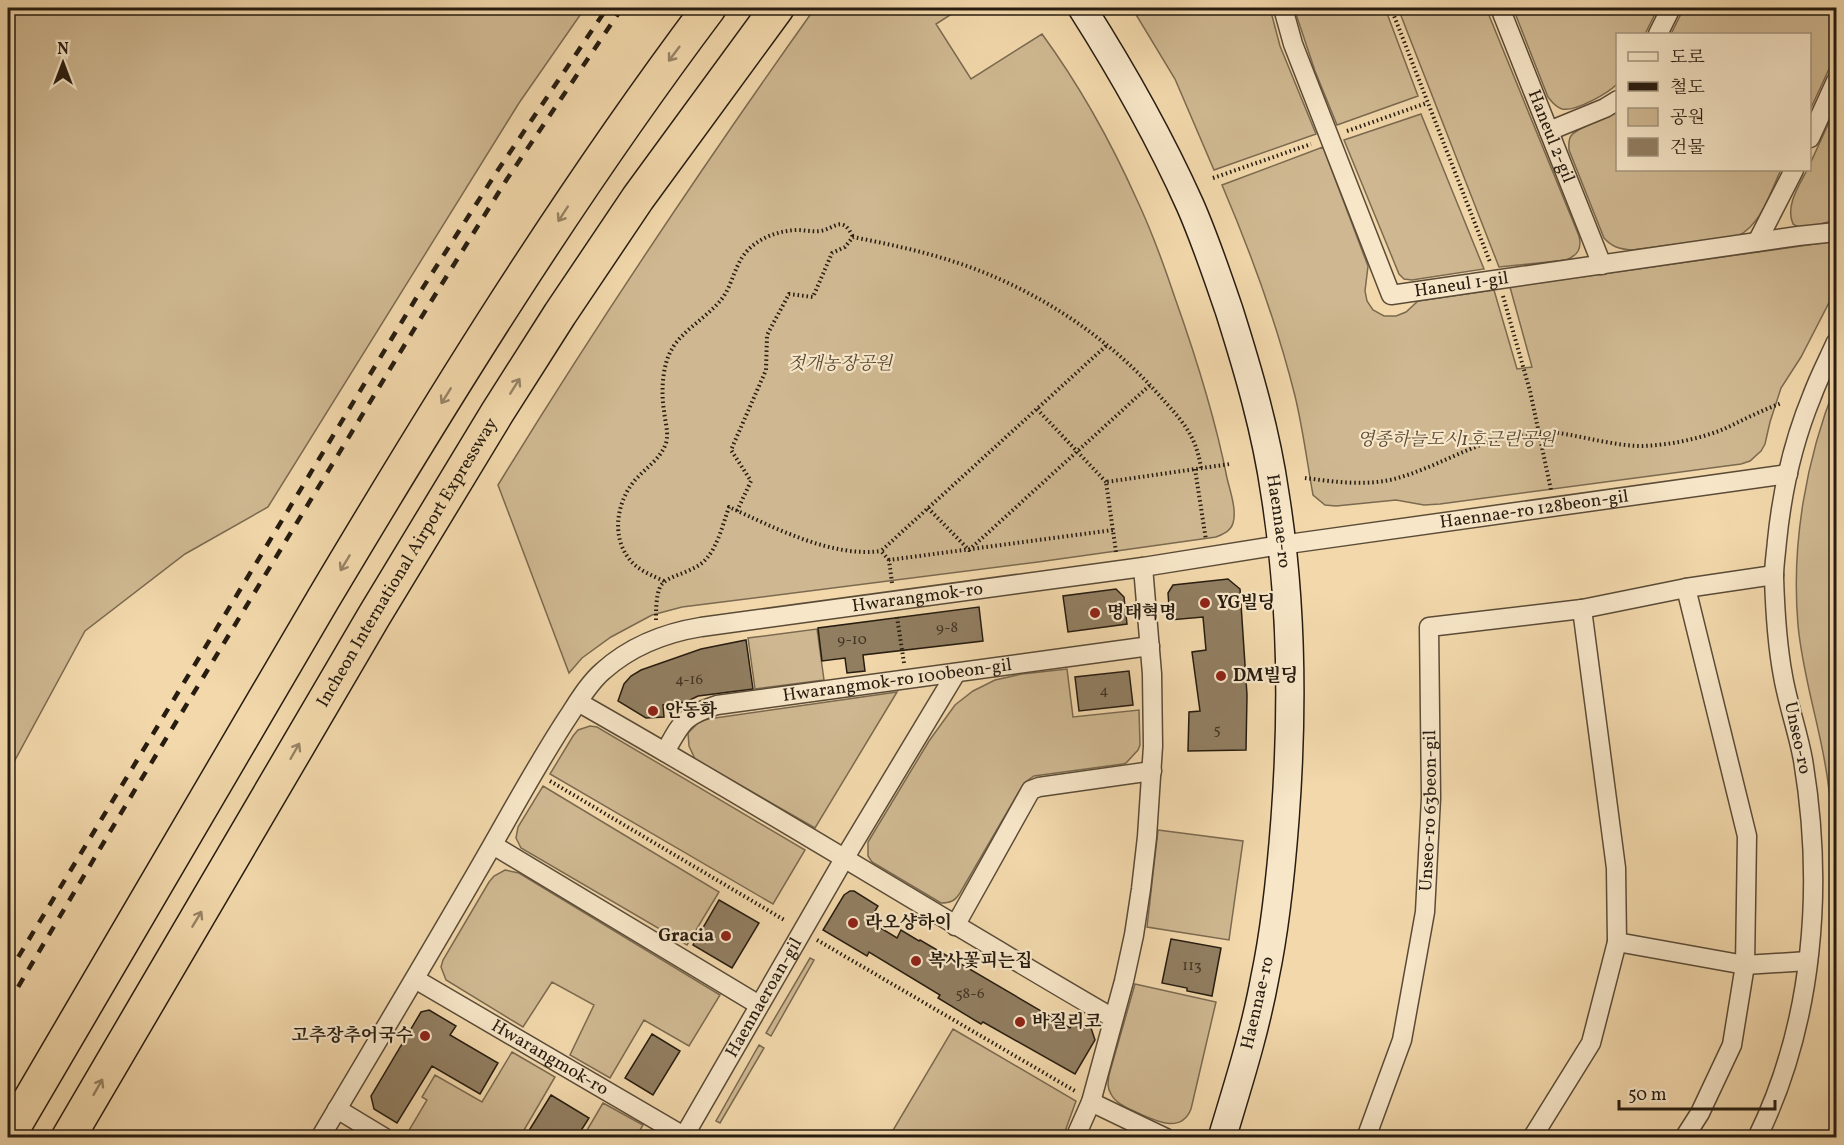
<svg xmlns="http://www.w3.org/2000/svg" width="1844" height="1145" font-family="Vollkorn,'Noto Serif KR',serif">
<rect width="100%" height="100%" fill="#f2d8ab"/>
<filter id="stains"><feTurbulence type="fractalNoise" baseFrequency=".00333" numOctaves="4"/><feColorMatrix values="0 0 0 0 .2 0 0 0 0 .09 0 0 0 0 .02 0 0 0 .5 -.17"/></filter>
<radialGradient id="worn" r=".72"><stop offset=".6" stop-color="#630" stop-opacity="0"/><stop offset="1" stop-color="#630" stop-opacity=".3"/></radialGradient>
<path fill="#cfb891" stroke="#7b6a50" stroke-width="1.5" d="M8 8H585L519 103 268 507 185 554 85 631 8 773Z
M815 8H961L936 24 971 79 1042 34C1080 86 1111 142 1137 200 1152 232 1164 265 1175 298 1196 357 1215 417 1227 478 1230 491 1237 510 1233 523 1231 531 1223 534 1216 537L1038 562 682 607 652 615 611 637 582 658 569 673 498 485C598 322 704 164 815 8Z
M1132 8H1270L1280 46 1316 134 1214 170 1175 79Z
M1294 8H1385L1418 96 1337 125 1315 71Z
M1398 8H1486L1579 236C1582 249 1578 255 1566 260L1499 267Z
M1513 8H1658L1645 34H1618V83C1609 93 1575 112 1562 109 1555 107 1552 102 1548 97Z
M1684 8H1836V54L1810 110V34H1671Z
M1836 107V220L1801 229 1793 224C1785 206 1799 186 1807 170H1810V164Z
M1617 112 1618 170H1781C1770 192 1762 224 1738 236L1632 250C1619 249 1612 247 1604 238L1569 150C1569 145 1568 140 1571 136 1576 127 1607 119 1617 112Z
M1421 114 1484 269 1412 280 1404 279 1399 274 1344 140Z
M1323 147 1368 266 1365 291 1367 301 1373 310 1384 316H1396L1406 312 1418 301 1494 290 1517 369 1532 367 1510 287 1836 241V289L1801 357 1781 388 1770 422 1765 444 1761 451 1750 461 1741 464 1440 504 1424 505 1396 500 1336 506 1325 505 1313 495C1307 462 1303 429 1295 396 1277 324 1251 253 1222 185Z
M1836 384V899H1835C1834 852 1833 804 1824 758 1816 714 1802 670 1798 625 1791 544 1806 459 1836 384Z
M817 629 824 680 755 689 748 638Z
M1067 669 1073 717 1139 710 1140 745 1138 750 1126 763 1123 764 1034 776 1024 783 960 893C955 901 950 903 941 903L872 862 868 856V842L929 741 955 705 973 691 995 680 1022 674Z
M897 692 815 828 695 759 689 746 688 733 699 722 708 719Z
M590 726 597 727 805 850 773 904 550 774 573 736 578 730Z
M543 786 719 892 687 945 521 848 516 838 518 827Z
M1158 830 1243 841 1229 940 1147 927Z
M505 870 519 873 720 995 689 1046 644 1020 610 1078 570 1055 594 1005 552 982 523 1027 446 980 441 967 443 960 489 882 494 876Z
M810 958 814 960 771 1036 766 1033Z
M1135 984 1216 1002 1191 1109C1181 1134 1156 1121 1138 1113 1128 1108 1116 1104 1111 1094 1107 1088 1108 1082 1109 1075Z
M953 1029 1076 1101 1063 1137H889Z
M759 1045 764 1048 720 1123 716 1121Z
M512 1052 555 1077 520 1137H405L427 1100 422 1097 435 1075 482 1102Z
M603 1103 643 1125 636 1137H583Z"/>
<path fill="#917e61" stroke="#271c10" stroke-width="1.5" d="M1228 579 1240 589 1247 695 1246 750 1188 751 1189 712 1200 711 1192 652 1206 650 1203 617 1170 620 1168 593 1173 585Z
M1116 589 1124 597 1127 624 1068 632 1063 596Z
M979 607 983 641 863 655 865 671 847 673 845 658 822 661 818 628Z
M746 640 753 689 698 696 686 702 663 705 664 717 646 718 618 701 624 684 631 676 641 670 701 649Z
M1129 671 1133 705 1079 711 1075 677Z
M850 891H854L878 906 869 921 897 938 901 930 919 941 920 940 1070 1028 1075 1019 1091 1028 1095 1040 1075 1074 983 1022 981 1024 938 998 940 995 869 952 867 956 823 930 844 895Z
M719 900 759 923 732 968 693 945Z
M1171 939 1221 948 1212 996 1187 991V988L1162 983Z
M429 1010 456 1026 450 1035 498 1063 480 1094 432 1066 397 1123 374 1109 371 1096 421 1012Z
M652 1034 680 1051 653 1095 625 1078Z
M551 1095 589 1118 577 1137H525Z"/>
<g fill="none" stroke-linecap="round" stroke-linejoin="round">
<defs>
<g id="street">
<path id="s1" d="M1283 8 1293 44 1391 295 1798 236 1836 232"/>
<path id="s2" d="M1500 8 1602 265"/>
<path d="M1658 34 1671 8"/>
<path d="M1549 131 1605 108 1618 100"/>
<path d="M1810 138 1836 81"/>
<path d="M1757 242 1794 170"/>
<path d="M578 702C758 804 934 914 1113 1018"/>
<path id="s3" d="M665 752C682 722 683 716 717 705L1150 646"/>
<path d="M493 845 759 1005"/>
<path d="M955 926 1031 790 1039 787 1152 771"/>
<path d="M1617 942 1745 965 1808 961"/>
<path id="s4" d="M415 979 687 1138"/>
<path d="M1091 1102 1166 1138"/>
<path d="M337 1109 385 1138"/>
<path id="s5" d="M320 1138C378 1040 437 942 493 844 518 800 542 756 570 714 579 700 590 682 603 671 631 646 664 633 701 627L1143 567 1281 545 1788 474"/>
<path id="s6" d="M683 1138 844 859 956 673"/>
<path d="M1075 1138 1091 1102 1124 981 1134 935 1141 889 1147 837 1153 746 1152 674 1143 567"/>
<path id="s7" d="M1366 1138 1402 1040 1425 912 1431 798 1429 627 1582 609 1686 588 1774 575"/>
<path d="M1532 1138 1591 1043 1617 942 1616 868 1582 609"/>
<path d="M1684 1138 1700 1113 1732 1045 1745 965 1747 836 1686 588"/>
<path d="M1757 1138C1814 1022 1824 886 1803 760 1798 732 1788 705 1783 676 1777 644 1775 610 1774 577 1774 565 1776 553 1777 541 1782 491 1793 442 1812 396 1819 377 1828 360 1836 342"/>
</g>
<g id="secondary">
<path id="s8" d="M1082 8C1122 71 1159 136 1190 205 1205 239 1217 275 1229 310 1248 370 1266 431 1275 494 1292 600 1293 712 1285 819 1281 872 1276 925 1265 977 1255 1032 1238 1085 1222 1138"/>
</g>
<g id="highway">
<path d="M8 1137C112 958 216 779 322 601 443 398 567 197 709 8"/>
<path id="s9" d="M68 1138 374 616 497 413 560 314 638 198 777 8"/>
</g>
</defs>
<use href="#street" stroke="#5a4b37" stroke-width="21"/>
<use href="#secondary" stroke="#271c10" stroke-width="30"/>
<use href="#highway" stroke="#271c10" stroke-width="36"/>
<path stroke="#271c10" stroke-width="4" stroke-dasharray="1.5 3" stroke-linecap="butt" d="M1391 8 1490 262
M1347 131 1427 103
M1213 178 1311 144
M1503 296 1530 391 1551 490
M1037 409 1106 482
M1195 469 1206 540
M1305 478C1336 482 1371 487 1401 477 1441 465 1475 442 1517 435 1530 433 1544 431 1558 433 1587 437 1614 446 1643 446 1670 445 1699 439 1724 429 1743 420 1762 410 1782 403
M928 508 969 550 1150 385
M737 511 751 481 731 450 766 370 767 335 789 294 813 297 832 253 845 247 853 237C888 244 922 251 955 262 1032 287 1105 334 1159 395 1181 420 1196 434 1201 468
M1116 552 1106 482 1230 464
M889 560 881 551 1107 345
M664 581C653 576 638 570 630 560 610 536 617 498 638 477 648 466 661 458 666 443 669 432 665 422 664 411 661 393 662 365 672 349 681 332 707 317 720 301 729 291 732 277 738 265 748 242 773 231 797 230 805 230 812 232 820 231 835 229 842 214 853 237
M892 583 889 560 1113 530
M897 617 904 663
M656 620C656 609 656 597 660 587 667 574 694 574 707 558 718 545 723 524 729 507 773 527 832 558 881 551
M550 781 786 921
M817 940 1075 1091"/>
<use href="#street" stroke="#f7e6c8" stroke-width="18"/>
<use href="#secondary" stroke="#f7e6c8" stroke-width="27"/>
<use href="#highway" stroke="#f2d8ab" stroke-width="33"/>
<path stroke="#271c10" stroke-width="4.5" stroke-dasharray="10 10" stroke-linecap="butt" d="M8 974 415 300 496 173 607 8
M8 1004 130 798 427 308 507 179 622 8"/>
</g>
<defs><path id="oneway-shaft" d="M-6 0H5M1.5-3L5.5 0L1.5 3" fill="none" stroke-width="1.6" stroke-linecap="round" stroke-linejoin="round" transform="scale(1.5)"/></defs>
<g stroke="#978365">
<use href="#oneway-shaft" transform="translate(674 54) rotate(127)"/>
<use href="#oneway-shaft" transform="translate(563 214) rotate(123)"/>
<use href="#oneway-shaft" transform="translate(515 386) rotate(-58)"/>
<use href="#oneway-shaft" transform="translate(446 396) rotate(122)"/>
<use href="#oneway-shaft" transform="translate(345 563) rotate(121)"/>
<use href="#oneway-shaft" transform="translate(295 751) rotate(-60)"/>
<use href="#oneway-shaft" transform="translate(197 919) rotate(-59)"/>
<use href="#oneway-shaft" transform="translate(98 1087) rotate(-60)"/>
</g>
<g fill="#8f2418" stroke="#f7e6c8" stroke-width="2">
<circle cx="1205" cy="603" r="6"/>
<circle cx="1095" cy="613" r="6"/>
<circle cx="1221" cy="676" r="6"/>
<circle cx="653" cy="711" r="6"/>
<circle cx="853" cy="923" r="6"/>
<circle cx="726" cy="936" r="6"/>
<circle cx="916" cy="961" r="6"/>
<circle cx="1020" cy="1022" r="6"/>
<circle cx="425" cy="1036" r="6"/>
</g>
<g text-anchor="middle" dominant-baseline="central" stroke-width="4.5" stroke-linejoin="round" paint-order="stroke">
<g font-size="15" fill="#423424">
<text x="947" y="628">9-8</text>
<text x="852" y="640">9-10</text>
<text x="689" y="680">4-16</text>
<text x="1104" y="691">4</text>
<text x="1217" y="730">5</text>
<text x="1192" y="966">113</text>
<text x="970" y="994">58-6</text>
</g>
<g font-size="18" fill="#271c10" stroke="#f7e6c8">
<text stroke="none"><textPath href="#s2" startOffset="138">Haneul 2-gil</textPath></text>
<text stroke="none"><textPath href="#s1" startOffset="378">Haneul 1-gil</textPath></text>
<text stroke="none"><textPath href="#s5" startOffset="1497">Haennae-ro 128beon-gil</textPath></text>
<text stroke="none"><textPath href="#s8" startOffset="554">Haennae-ro</textPath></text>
<text stroke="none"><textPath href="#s9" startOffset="668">Incheon International Airport Expressway</textPath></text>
<text stroke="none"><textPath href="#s5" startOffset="874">Hwarangmok-ro</textPath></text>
<text stroke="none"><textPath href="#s3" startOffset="255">Hwarangmok-ro 100beon-gil</textPath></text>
<text transform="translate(1797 738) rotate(78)">Unseo-ro</text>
<text stroke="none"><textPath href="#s7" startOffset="336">Unseo-ro 63beon-gil</textPath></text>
<text stroke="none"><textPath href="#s6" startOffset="162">Haennaeroan-gil</textPath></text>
<text transform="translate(1258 1003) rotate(-77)">Haennae-ro</text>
<text stroke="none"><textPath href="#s4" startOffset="156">Hwarangmok-ro</textPath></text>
</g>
<g font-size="18" font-style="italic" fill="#594b37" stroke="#f7e6c8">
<text x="840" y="364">젓개농장공원</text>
<text x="1456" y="440">영종하늘도시1호근린공원</text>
</g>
<g font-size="18" font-weight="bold" fill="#271c10" stroke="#f7e6c8" text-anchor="start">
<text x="1217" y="603">YG빌딩</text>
<text x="1107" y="613">명태혁명</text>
<text x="1233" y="676">DM빌딩</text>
<text x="665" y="711">안동화</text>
<text x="865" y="923">라오샹하이</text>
<text x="714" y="936" text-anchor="end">Gracia</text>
<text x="928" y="961">복사꽃피는집</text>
<text x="1032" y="1022">바질리코</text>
<text x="413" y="1036" text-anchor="end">고추장추어국수</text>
</g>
</g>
<rect width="1844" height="1145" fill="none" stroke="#f2d8ab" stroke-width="30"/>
<rect x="9" y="9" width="1826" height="1127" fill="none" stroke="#271c10" stroke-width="3"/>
<rect x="15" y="15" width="1814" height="1115" fill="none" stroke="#271c10" stroke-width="1.5"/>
<rect x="1616" y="33" width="195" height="138" fill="#f7e6c8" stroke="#a4957e" stroke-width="1.5"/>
<rect x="1628" y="52" width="30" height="9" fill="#f7e6c8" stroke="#a4957e" stroke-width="1.5"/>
<text x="1670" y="63" font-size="18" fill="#271c10">도로</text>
<rect x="1628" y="82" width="30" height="9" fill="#271c10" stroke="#a4957e" stroke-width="1.5"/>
<text x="1670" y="93" font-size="18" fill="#271c10">철도</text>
<rect x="1628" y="108" width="30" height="18" fill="#cfb891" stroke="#a4957e" stroke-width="1.5"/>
<text x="1670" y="123" font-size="18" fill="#271c10">공원</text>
<rect x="1628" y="138" width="30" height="18" fill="#917e61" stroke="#a4957e" stroke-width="1.5"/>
<text x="1670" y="153" font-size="18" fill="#271c10">건물</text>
<g transform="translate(63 63)" stroke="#f7e6c8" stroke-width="4.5" paint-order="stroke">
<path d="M0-4.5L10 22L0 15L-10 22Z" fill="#271c10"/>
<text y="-9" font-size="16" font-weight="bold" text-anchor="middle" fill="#271c10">N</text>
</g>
<path d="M1619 1100v9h156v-9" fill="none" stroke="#271c10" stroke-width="3"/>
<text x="1628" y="1100" font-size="18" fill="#271c10" stroke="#f7e6c8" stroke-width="4.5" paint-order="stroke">50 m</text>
<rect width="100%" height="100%" filter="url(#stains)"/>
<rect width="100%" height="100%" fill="url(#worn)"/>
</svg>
